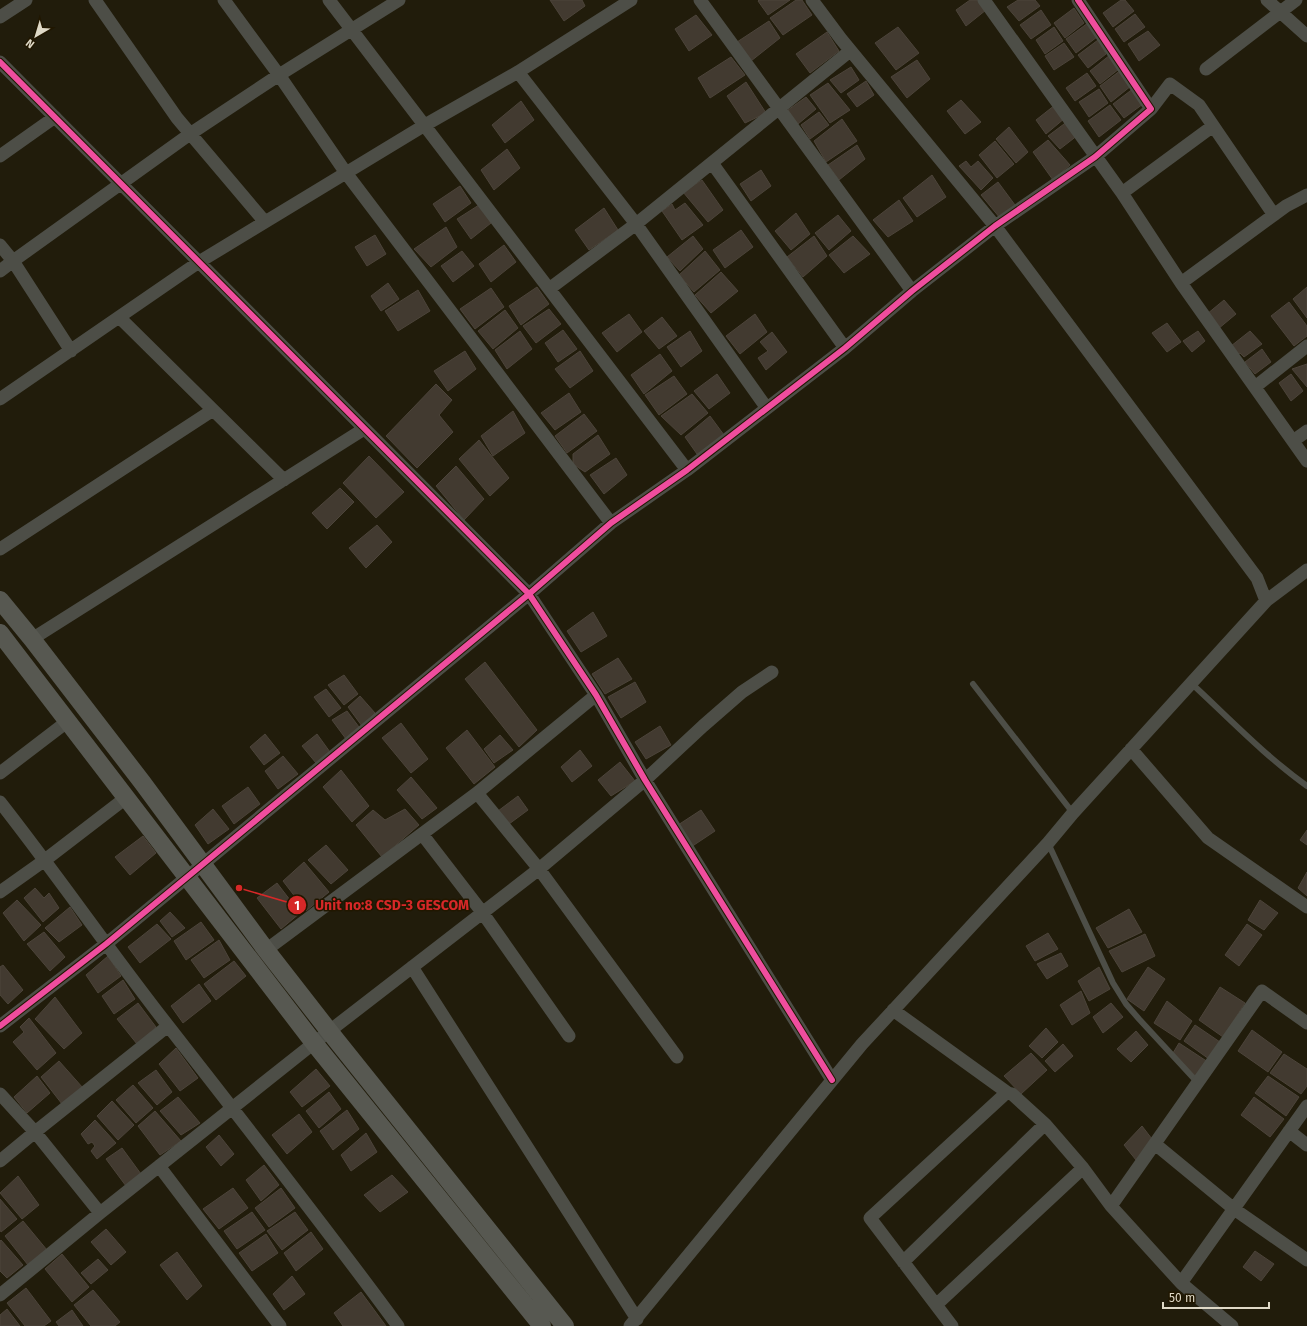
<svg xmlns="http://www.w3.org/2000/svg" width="1307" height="1326" font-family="'Fira Sans',sans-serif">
<rect width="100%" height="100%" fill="#211c0b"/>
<path fill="#423a30" stroke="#4c443a" d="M550 0H582L585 6 564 21Z
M759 0H790L768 15 758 1Z
M796 0H802L812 15 783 35 770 18Z
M970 0H979L986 10 966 26 956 10Z
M1018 0H1035L1040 6 1019 21 1007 7Z
M1121 0H1125L1134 11 1113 27 1103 13Z
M1074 8 1084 23 1065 38 1054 23Z
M1041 10 1051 25 1031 39 1020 25Z
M1135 14 1145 27 1124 42 1115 29Z
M696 15 712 35 689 51 675 29Z
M769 21 780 38 751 61 737 42Z
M1088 23 1097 37 1076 53 1066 39Z
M898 27 919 53 896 70 875 43Z
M1054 27 1063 41 1045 54 1036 40Z
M1148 31 1160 45 1139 61 1128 44Z
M827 32 839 51 810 73 796 54Z
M1098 40 1106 54 1088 68 1078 55Z
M1064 43 1074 57 1054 70 1045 56Z
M1110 55 1119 69 1100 84 1090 71Z
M731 57 745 75 710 98 698 78Z
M917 60 930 79 907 98 891 77Z
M851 67 859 80 841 93 830 80Z
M1121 70 1131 86 1111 102 1100 86Z
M1087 73 1096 86 1075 101 1066 88Z
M866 81 874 95 857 107 847 94Z
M746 82 766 113 745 123 727 96Z
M828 83 850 110 830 123 810 95Z
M1134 88 1143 104 1124 118 1113 104Z
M1099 89 1108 103 1089 117 1079 102Z
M806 97 816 109 798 124 788 110Z
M961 100 981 122 965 134 947 111Z
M521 101 534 120 505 143 492 125Z
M1055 105 1065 118 1046 134 1036 120Z
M1110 105 1121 120 1099 137 1088 121Z
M819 112 829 125 810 139 801 125Z
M842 119 857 141 826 162 814 141Z
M1068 121 1078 135 1060 149 1048 136Z
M1009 127 1028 152 1016 163 996 139Z
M1048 140 1070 165 1053 180 1033 152Z
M995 141 1014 164 997 178 979 155Z
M857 145 865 159 839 180 828 165Z
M507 149 520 168 494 190 481 170Z
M966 161 971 167 978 161 993 178 981 190 959 166Z
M761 170 771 186 751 201 740 184Z
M932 175 946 197 917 217 903 198Z
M702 180 723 210 708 222 683 192Z
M998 182 1015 205 1000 218 981 195Z
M460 186 471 203 445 222 433 204Z
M899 200 913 221 888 237 873 220Z
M685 203 703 225 682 240 662 211 672 204 675 210Z
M479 205 491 223 471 239 457 219Z
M604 208 618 230 589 250 575 230Z
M796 213 810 234 791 250 775 231Z
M838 215 851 231 829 250 815 233Z
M446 227 457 247 431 267 414 249Z
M741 230 753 247 725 268 713 250Z
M375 235 386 254 367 266 355 247Z
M693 236 703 249 680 271 667 257Z
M814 236 827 256 803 277 787 257Z
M853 236 870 254 844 273 829 255Z
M504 245 516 262 491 282 479 264Z
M462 251 474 266 453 282 441 266Z
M705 251 720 270 694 292 679 275Z
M721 272 738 291 711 313 695 295Z
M388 283 399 299 381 311 371 296Z
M537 287 549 304 521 325 509 306Z
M1307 287V318L1293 299Z
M491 288 504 307 475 329 460 309Z
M418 290 430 311 398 331 385 311Z
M1224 300 1236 314 1218 329 1207 314Z
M1289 302 1307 326V336L1294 346 1271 316Z
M549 309 561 324 536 343 523 326Z
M505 310 518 328 493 349 478 331Z
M629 314 642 332 617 352 602 333Z
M755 314 767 332 740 354 726 336Z
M662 317 677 336 659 349 644 331Z
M1167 323 1181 342 1167 352 1152 333Z
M563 330 577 349 558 362 545 343Z
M520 331 532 349 507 369 495 350Z
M690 331 702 351 681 367 667 347Z
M1198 331 1205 341 1192 352 1183 341Z
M1250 331 1262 344 1244 357 1240 353 1237 355 1231 346Z
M772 332 787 352 766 370 758 358 768 351 760 342Z
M1262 349 1271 362 1255 374 1245 362Z
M465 351 476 369 448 391 434 371Z
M580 351 593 371 570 388 555 369Z
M660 354 672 371 644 394 631 375Z
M1307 364V387L1292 369Z
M717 374 730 393 709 409 694 391Z
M1291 374 1303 391 1291 401 1279 383Z
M674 376 687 394 659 415 645 395Z
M436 384 452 400 439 415 453 432 417 468 386 436Z
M569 393 581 412 555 430 541 413Z
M692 394 708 413 681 435 661 416Z
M513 411 525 433 493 456 481 436Z
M584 414 597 431 567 453 555 436Z
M710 416 724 435 697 454 685 437Z
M598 435 610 454 585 472 573 464V454Z
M479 440 509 478 490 496 459 459Z
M369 456 404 492 376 518 343 483Z
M616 458 627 475 604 494 590 475Z
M456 466 484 499 464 520 436 486Z
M340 488 354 502 327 529 312 513Z
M377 525 392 542 366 568 349 548Z
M593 612 607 636 581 652 567 631Z
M618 658 632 679 605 694 592 674Z
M485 662 537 730 519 747 465 679Z
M344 675 358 694 344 705 328 685Z
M635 682 646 702 621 718 608 697Z
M326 689 341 708 329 717 314 697Z
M360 696 375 713 362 726 348 707Z
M347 711 359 727 346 739 332 720Z
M401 723 428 759 411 773 382 738Z
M660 726 671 745 646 759 635 742Z
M467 730 495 767 474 784 446 748Z
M265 734 280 753 264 765 250 747Z
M317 734 330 752 316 763 302 746Z
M500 735 513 750 494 763 484 749Z
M580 750 592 766 572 782 561 767Z
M283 756 298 774 278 789 265 771Z
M620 762 635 781 611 796 598 780Z
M341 770 369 806 352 822 323 787Z
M411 777 437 808 422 819 397 790Z
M248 787 260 804 234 824 222 806Z
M518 796 528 810 509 824 498 811Z
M213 809 229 829 208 844 195 825Z
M405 809 419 825 382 857 356 825 373 810 385 820Z
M701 810 715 831 691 847 678 825Z
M1307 830V845L1300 840Z
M143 836 156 853 130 875 115 857Z
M326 845 348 870 331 884 308 860Z
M304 862 329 892 306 911 283 881Z
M1307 872V896L1298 888Z
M277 883 300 913 281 929 257 898Z
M35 888 44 898 49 893 59 908 43 922 24 898Z
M17 900 41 925 24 941 3 913Z
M1260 900 1278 913 1264 930 1248 920Z
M70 907 82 925 59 942 45 928Z
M1129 909 1142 932 1108 948 1096 928Z
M170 912 185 928 172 937 160 921Z
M201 922 214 940 186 960 174 941Z
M157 924 171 939 140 963 128 947Z
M1247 924 1262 935 1239 966 1225 955Z
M44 932 65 957 50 971 27 944Z
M1048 933 1058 949 1035 961 1026 946Z
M1145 934 1155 956 1122 972 1109 951Z
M219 940 230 960 204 978 191 960Z
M1061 953 1068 966 1047 979 1037 964Z
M108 956 121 976 98 993 86 975Z
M234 961 246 976 216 1000 204 984Z
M3 965 23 990 8 1004 0 995V967Z
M1099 967 1110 989 1089 1001 1078 981Z
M1148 967 1165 979 1144 1011 1127 999Z
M123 980 135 999 114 1014 102 996Z
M199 984 211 1001 183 1023 171 1006Z
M1220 987 1245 1003 1223 1037 1199 1020Z
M1081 991 1090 1013 1072 1025 1060 1005Z
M55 997 82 1033 64 1049 35 1019Z
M1167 1001 1192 1021 1180 1040 1154 1023Z
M138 1003 156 1027 137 1044 117 1019Z
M1111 1003 1123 1017 1103 1033 1093 1017Z
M29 1018 56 1053 37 1070 13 1042 24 1032 20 1027Z
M1195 1025 1220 1042 1209 1059 1184 1041Z
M1046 1028 1058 1042 1042 1058 1029 1046Z
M1252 1030 1282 1052 1268 1072 1238 1051Z
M1136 1031 1148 1045 1131 1062 1117 1049Z
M1179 1043 1208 1062 1197 1078 1173 1053Z
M1063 1044 1073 1056 1055 1072 1045 1061Z
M176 1048 198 1078 180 1091 159 1064Z
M1031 1053 1047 1070 1021 1094 1004 1076Z
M1284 1054 1307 1069V1086L1301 1094 1270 1073Z
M59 1061 83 1088 62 1104 41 1077Z
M316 1069 330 1086 302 1107 290 1092Z
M156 1070 172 1092 157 1105 138 1083Z
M37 1076 50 1093 27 1113 14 1097Z
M1268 1076 1299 1097 1286 1116 1255 1093Z
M133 1085 153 1108 136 1123 116 1100Z
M329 1092 341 1109 319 1128 306 1111Z
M178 1097 200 1123 181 1135 160 1111Z
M1254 1097 1284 1119 1270 1137 1241 1115Z
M112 1101 134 1125 118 1140 97 1116Z
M347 1110 359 1129 333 1150 320 1131Z
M155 1111 181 1141 160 1155 138 1126Z
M299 1114 312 1132 287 1154 272 1135Z
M95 1120 116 1143 97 1159 91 1151 95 1146 92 1142 88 1144 81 1134Z
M1142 1126 1152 1139 1136 1160 1124 1145Z
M366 1133 377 1152 351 1171 341 1155Z
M219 1135 234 1154 221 1166 206 1147Z
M122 1148 141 1174 126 1186 106 1159Z
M264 1165 279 1185 261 1201 246 1180Z
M392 1175 408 1192 380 1212 364 1195Z
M18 1176 39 1205 22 1219 0 1193Z
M233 1188 248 1208 219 1229 203 1209Z
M281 1188 295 1208 269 1227 255 1208Z
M0 1199 17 1219 1 1232 0 1230Z
M252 1212 265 1230 237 1249 224 1231Z
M295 1212 308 1230 282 1250 267 1231Z
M23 1221 47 1250 28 1265 5 1236Z
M106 1229 126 1252 111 1265 91 1242Z
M311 1232 323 1249 296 1271 284 1253Z
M266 1234 278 1253 252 1271 239 1253Z
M1 1240 23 1265 7 1278 0 1271V1241Z
M1255 1251 1274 1264 1261 1281 1243 1267Z
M177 1252 202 1286 187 1300 160 1265Z
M62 1254 89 1287 72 1302 45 1269Z
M98 1259 108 1270 91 1284 81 1273Z
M292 1276 305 1294 284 1310 273 1294Z
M26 1288 51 1321 44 1326H25L7 1303Z
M93 1290 120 1322 115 1326H91L74 1305Z
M361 1292 386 1326H343L334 1313Z
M7 1309 20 1326H0V1315Z
M72 1310 83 1326H59L56 1322Z"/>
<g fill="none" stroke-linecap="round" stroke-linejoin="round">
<path stroke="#4d4e47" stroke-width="6" d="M1191 683C1229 718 1265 756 1307 786
M973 684 1073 813
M1048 843 1113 983 1126 1004 1139 1019 1198 1083"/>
<path stroke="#4d4e47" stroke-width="13" d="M95 0 177 118 265 222 425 125 518 72 631 0
M224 0 279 75 346 173 611 523
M329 0 687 470
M700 0 912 291
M812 0 841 39 995 226 1257 578 1266 601 1307 570
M984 0 1122 193 1181 283 1307 461
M1267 0 1307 36
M0 17 26 0
M0 62 529 594 596 695 645 780 832 1080
M1206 69 1296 0
M518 72 636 224 766 407
M1151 109 1170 84 1199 105 1274 215
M0 156 55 117
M712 163 845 348
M1122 193 1213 126
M0 245 13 261 190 134 279 75 399 0
M0 271 13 261 71 351
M1181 283 1286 206 1307 195
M549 289 636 224 850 51
M119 317 284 480
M1255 387 1307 346
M0 399 199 262 265 222
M1293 441 1307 431
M0 549 213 410
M32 639 364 429
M1131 749 1208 838 1307 907
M0 773 68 721
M477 793 539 869 677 1057
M0 802C58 876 111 953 169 1027 246 1126 324 1225 398 1326
M422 834 482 912 569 1036
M0 892 45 860 127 797
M266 950 477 793 596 695
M412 967 637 1319
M893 1010 1008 1093
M0 1026 106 944 203 864 529 594 611 523 687 470 845 348 912 291 995 226 1095 157 1151 109 1078 0
M0 1094 35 1132 100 1213
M1289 1131 1307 1145
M1155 1144 1234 1209 1307 1260
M0 1161 35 1132 168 1026
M159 1166 280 1326
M1111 1206 1262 991 1307 1023
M903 1262 1045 1124
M1181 1283 1307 1106
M0 1295 100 1213 314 1043 539 869 645 780 703 726 742 692 772 672
M936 1305 1083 1168
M630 1326 862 1044 1048 843 1073 813 1266 601
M952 1326 870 1218 1004 1095 1008 1093 1012 1094 1045 1124 1083 1168 1111 1206 1181 1283 1232 1326"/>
<path stroke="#575851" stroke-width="18" d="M0 600 32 639 142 782 266 950 329 1031 565 1326
M0 633 314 1043 542 1326"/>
<defs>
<path id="cycleway" d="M0 62 529 594 596 695 645 780 832 1080
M0 1026 106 944 203 864 529 594 611 523 687 470 845 348 912 291 995 226 1095 157 1151 109 1078 0"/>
</defs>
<use href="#cycleway" stroke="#211700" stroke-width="8"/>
<use href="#cycleway" stroke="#ef4d9e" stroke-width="6"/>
</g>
<path fill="none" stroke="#d62828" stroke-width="1.5" d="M239 888L297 905"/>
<g fill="#d62828" stroke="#211700" stroke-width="1.5">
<circle cx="239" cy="888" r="4"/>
<circle cx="297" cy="905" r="10"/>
</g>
<g font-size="12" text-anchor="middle" font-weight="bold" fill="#fff">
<text x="297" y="910">1</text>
</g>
<g font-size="14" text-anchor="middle" font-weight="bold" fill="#d62828" stroke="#211700" stroke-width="3" stroke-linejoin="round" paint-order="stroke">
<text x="392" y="910">Unit no:8 CSD-3 GESCOM</text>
</g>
<g transform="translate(36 36) rotate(218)" stroke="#211700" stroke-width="3" paint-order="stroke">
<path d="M0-3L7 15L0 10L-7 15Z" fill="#dfd9c7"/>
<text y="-6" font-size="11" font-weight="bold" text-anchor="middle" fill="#dfd9c7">N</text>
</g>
<path d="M1163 1302v6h106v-6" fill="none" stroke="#dfd9c7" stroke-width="2"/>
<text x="1169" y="1302" font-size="12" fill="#dfd9c7" stroke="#211700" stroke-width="3" paint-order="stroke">50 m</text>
</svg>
